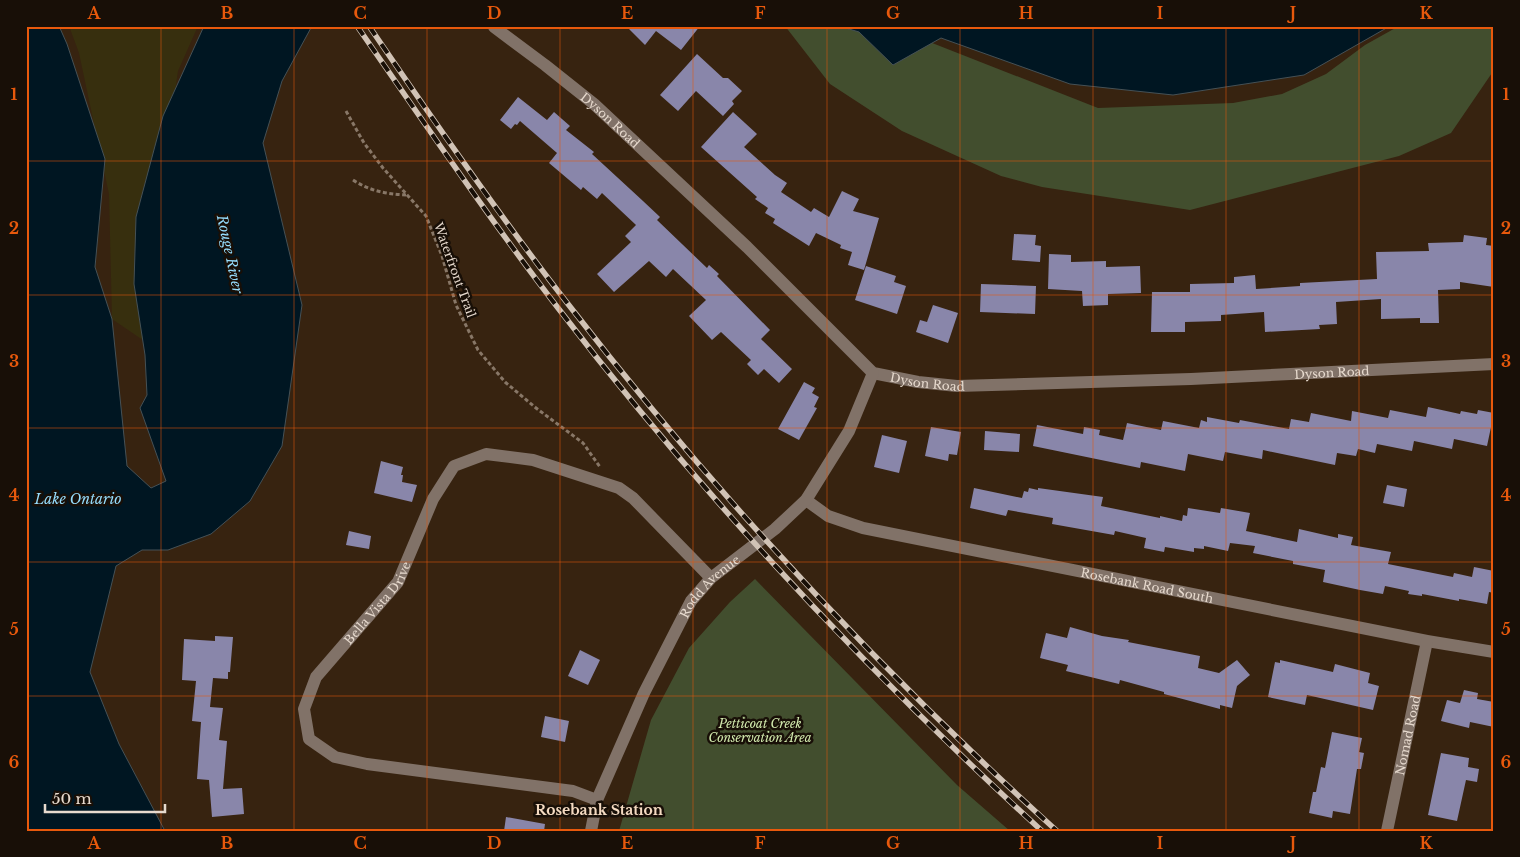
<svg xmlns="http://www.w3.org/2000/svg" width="1520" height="857" font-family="'Libre Baskerville',serif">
<rect width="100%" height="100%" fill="#372310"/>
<path fill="#424e2e" d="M785 26H889L894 28 1098 108 1233 103 1282 94 1326 74 1365 45 1399 26H1494V70L1451 133 1399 156 1190 210 1042 187 1001 176 902 131 830 84Z
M755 579 957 785 1010 831H619L651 720 689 648 730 602Z"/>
<path fill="#372f0e" d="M69 26H198L178 71 162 182 159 351 112 319 109 194 79 53Z"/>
<path fill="#001622" stroke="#455156" d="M26 26H59L67 44 105 159 95 267 112 319 127 466 151 488 166 481 140 408 147 395 145 355 134 284 136 217 163 116 204 26H312L282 81 263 143 302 305 282 446 250 501 211 534 168 550H142L116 566 90 672 119 744 165 831H26Z
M839 26H1390L1304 75 1173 95 1070 84 941 38 893 65 859 32Z"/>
<path fill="#8986aa" d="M626 26H700L681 50 656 31 645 45Z
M697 54 723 78H728L742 91 732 101 734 104 723 116 696 91 678 111 660 95Z
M518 97 547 120 554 112 570 126 566 130 594 152 592 154 643 201 660 217 657 220 707 268 709 265 719 274 717 276 770 330 761 339 792 369 779 383 764 369 758 375 747 364 751 360 721 332 712 340 689 316 706 300 673 269 666 277 649 261 614 292 597 274 631 242 625 236 636 225 602 193 597 199 583 187 581 190 549 163 557 153 520 121 517 125 515 124 511 129 500 120Z
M733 112 757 134 744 147 775 175 787 183 781 192 811 212 814 208 829 217 842 191 859 199 853 211 879 218 864 270 848 265 852 252 840 248 841 245 816 233 809 246 773 223 775 219 765 213 768 208 755 199 757 197 701 147Z
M1014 234 1036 235 1035 245 1041 246 1040 262 1012 260Z
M1464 235 1487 238 1486 245 1494 246V287L1460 282V289L1438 290 1439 323H1420V318L1381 319V299L1336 302 1337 324 1319 325 1320 329 1265 332 1264 312 1221 315V321L1185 322V332H1151L1152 292H1190V284L1234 283V277L1255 275 1256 289 1300 286V283L1377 279 1376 252 1429 251 1428 243 1463 242Z
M1049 254 1071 255V262L1106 261V267L1140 266 1141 293 1108 294V305L1083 306 1082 291 1048 289Z
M866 266 896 276 894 282 906 286 897 314 855 300Z
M981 284 1036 286 1035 314 980 312Z
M933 305 958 313 948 343 916 332 920 320 927 322Z
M804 382 815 388 812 393 819 397 814 407 817 408 799 440 778 429Z
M1428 407 1460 414 1461 411 1477 414 1478 410 1494 413 1487 446 1454 439 1452 449 1414 441 1412 451 1377 444 1375 453 1358 449 1356 456 1337 453 1335 465 1263 450 1262 459 1225 452 1223 461 1188 454 1185 471 1141 462 1140 468 1033 446 1037 425 1083 434 1084 427 1100 430 1099 435 1123 440 1127 423 1161 430 1163 421 1199 428 1201 420 1207 422V417L1239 423 1240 420 1289 429 1291 419 1309 422 1311 413 1351 421 1352 411 1388 418 1390 410 1426 417Z
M931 427 961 432 957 455 949 454 948 461 925 456Z
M985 431 1020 434 1019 452 984 450Z
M882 435 907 441 899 473 874 467Z
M381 461 403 467 401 475H403L402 482 417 485 412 502 374 493Z
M1387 485 1407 489 1404 507 1383 503Z
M974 488 1022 498 1024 491 1028 492 1029 488 1038 490V488L1103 497 1101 506 1160 518V516L1182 521 1183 515 1187 516 1188 508 1220 513 1221 508 1250 513 1246 531 1297 542 1299 529 1338 538V534L1353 537 1351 545 1391 552 1388 564 1453 577 1454 573 1472 577 1474 567 1494 571V593L1489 592 1487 604 1459 599V601L1422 594V596L1408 594 1409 591 1385 586 1383 594 1360 590 1323 582 1325 570 1293 564V561L1253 553 1255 546 1230 543 1228 551 1204 546V549L1194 548V552L1165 547 1164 552 1144 548 1146 538 1115 531 1114 535 1052 524 1053 518 1008 510 1006 516 970 508Z
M349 531 371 536 369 549 346 545Z
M1070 627 1102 636 1129 640 1128 642 1200 656 1198 668 1219 673 1237 660 1250 675 1237 686 1232 708 1220 705V709L1164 694V692L1120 680 1119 684 1066 671 1068 665 1040 658 1046 633 1067 638Z
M215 636 233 637 230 672H228V679L213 678 210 707 223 708 219 740 227 741 223 789 242 788 244 814 212 817 209 780 197 779 201 722 192 721 196 681 182 680 184 639 215 641Z
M580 650 600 660 588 685 568 676Z
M1280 660 1333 672 1335 664 1370 673 1368 683 1379 686 1373 710 1307 695 1305 705 1268 697 1275 662 1280 663Z
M1464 690 1478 693 1477 699 1494 702V727L1470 722 1469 728 1441 721 1447 700 1460 703Z
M545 716 569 721 565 742 541 737Z
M1332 732 1362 738 1359 752 1364 753 1361 769H1357L1350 814 1333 811 1332 818 1309 813 1313 792H1316L1321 767 1325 768Z
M1441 753 1469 758 1468 767 1479 769 1477 782 1466 780 1457 821 1428 815Z
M506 817 545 824 544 831H504Z"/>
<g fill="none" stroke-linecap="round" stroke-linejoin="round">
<path stroke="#887767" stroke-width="3" stroke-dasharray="4 2.5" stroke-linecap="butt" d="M346 111 364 143 383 168 426 216 442 256 456 305 478 350 505 382 536 408 583 443 600 467
M353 180C370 191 386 194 406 195"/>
<g stroke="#817268" stroke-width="12">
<path id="s1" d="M494 27 545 65 594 104 747 247 873 373 918 382 957 386 1191 379 1494 364"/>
<path id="s2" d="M806 500 828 516 863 528 1427 641 1494 652"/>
<path id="s3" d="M597 800 573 791 367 764 335 757 309 739 304 709 316 677 398 582 433 499 454 466 486 454 533 460 619 488 633 498 711 578"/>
<path id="s4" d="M591 831 597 800 644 693 691 601 711 578 775 529 806 500 849 431 873 373"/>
<path id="s5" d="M1387 831 1427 641"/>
</g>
<defs>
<path id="rail" d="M357 26C423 121 488 217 558 308 703 497 867 671 1042 831
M369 26C433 120 498 214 568 304 715 494 879 670 1057 831"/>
</defs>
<use href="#rail" stroke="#d1c3b6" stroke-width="5.5"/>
<use href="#rail" stroke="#180f07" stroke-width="4" stroke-dasharray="11" stroke-linecap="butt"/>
</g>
<path fill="none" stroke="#e8590c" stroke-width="1" stroke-opacity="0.55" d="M161 26V831M294 26V831M427 26V831M560 26V831M693 26V831M827 26V831M960 26V831M1093 26V831M1226 26V831M1359 26V831M26 161H1494M26 295H1494M26 428H1494M26 562H1494M26 696H1494"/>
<g text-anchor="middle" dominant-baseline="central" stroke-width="5" stroke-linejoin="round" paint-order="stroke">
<g font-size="12" fill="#e7dace" stroke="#180f07">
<text stroke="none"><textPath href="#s1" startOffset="149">Dyson Road</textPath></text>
<text transform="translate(455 270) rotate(70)">Waterfront Trail</text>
<text stroke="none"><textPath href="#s1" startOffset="974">Dyson Road</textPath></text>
<text stroke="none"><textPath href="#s1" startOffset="569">Dyson Road</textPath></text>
<text stroke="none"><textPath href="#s2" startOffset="354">Rosebank Road South</textPath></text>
<text stroke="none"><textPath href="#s4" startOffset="275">Rodd Avenue</textPath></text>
<text stroke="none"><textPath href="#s3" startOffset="459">Bella Vista Drive</textPath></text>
<text stroke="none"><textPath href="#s5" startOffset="98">Nomad Road</textPath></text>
</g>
<g font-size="12" font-style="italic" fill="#d4ecaf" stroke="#180f07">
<text x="760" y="723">Petticoat Creek<tspan x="760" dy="14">Conservation Area</tspan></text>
</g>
<g font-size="14" font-style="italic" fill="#95dcfc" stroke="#180f07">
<text transform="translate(230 254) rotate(78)">Rouge River</text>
<text x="78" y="499">Lake Ontario</text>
</g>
<g font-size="14" font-weight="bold" fill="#f4dac1" stroke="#180f07">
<text x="599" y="810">Rosebank Station</text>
</g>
</g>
<rect width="1520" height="857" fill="none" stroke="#180f07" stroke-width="55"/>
<path d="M45 804v8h120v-8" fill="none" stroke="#e7dace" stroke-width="2.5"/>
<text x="52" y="804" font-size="15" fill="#e7dace" stroke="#180f07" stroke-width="4" paint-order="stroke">50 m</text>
<rect x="28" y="28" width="1464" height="802" fill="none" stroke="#e8590c" stroke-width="2"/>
<g font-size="16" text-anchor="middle" font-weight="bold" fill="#e8590c">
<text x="94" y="19">A</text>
<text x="227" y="19">B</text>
<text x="360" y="19">C</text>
<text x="494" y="19">D</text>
<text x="627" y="19">E</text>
<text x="760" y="19">F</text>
<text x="893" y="19">G</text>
<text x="1026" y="19">H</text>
<text x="1160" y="19">I</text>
<text x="1293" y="19">J</text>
<text x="1426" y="19">K</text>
<text x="14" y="100">1</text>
<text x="1506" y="100">1</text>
<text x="14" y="234">2</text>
<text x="1506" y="234">2</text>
<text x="14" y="367">3</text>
<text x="1506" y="367">3</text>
<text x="14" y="501">4</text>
<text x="1506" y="501">4</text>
<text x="14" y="635">5</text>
<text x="1506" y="635">5</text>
<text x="14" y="768">6</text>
<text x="1506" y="768">6</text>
<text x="94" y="849">A</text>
<text x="227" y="849">B</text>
<text x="360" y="849">C</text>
<text x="494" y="849">D</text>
<text x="627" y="849">E</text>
<text x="760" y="849">F</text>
<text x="893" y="849">G</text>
<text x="1026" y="849">H</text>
<text x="1160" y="849">I</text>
<text x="1293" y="849">J</text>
<text x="1426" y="849">K</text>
</g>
</svg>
